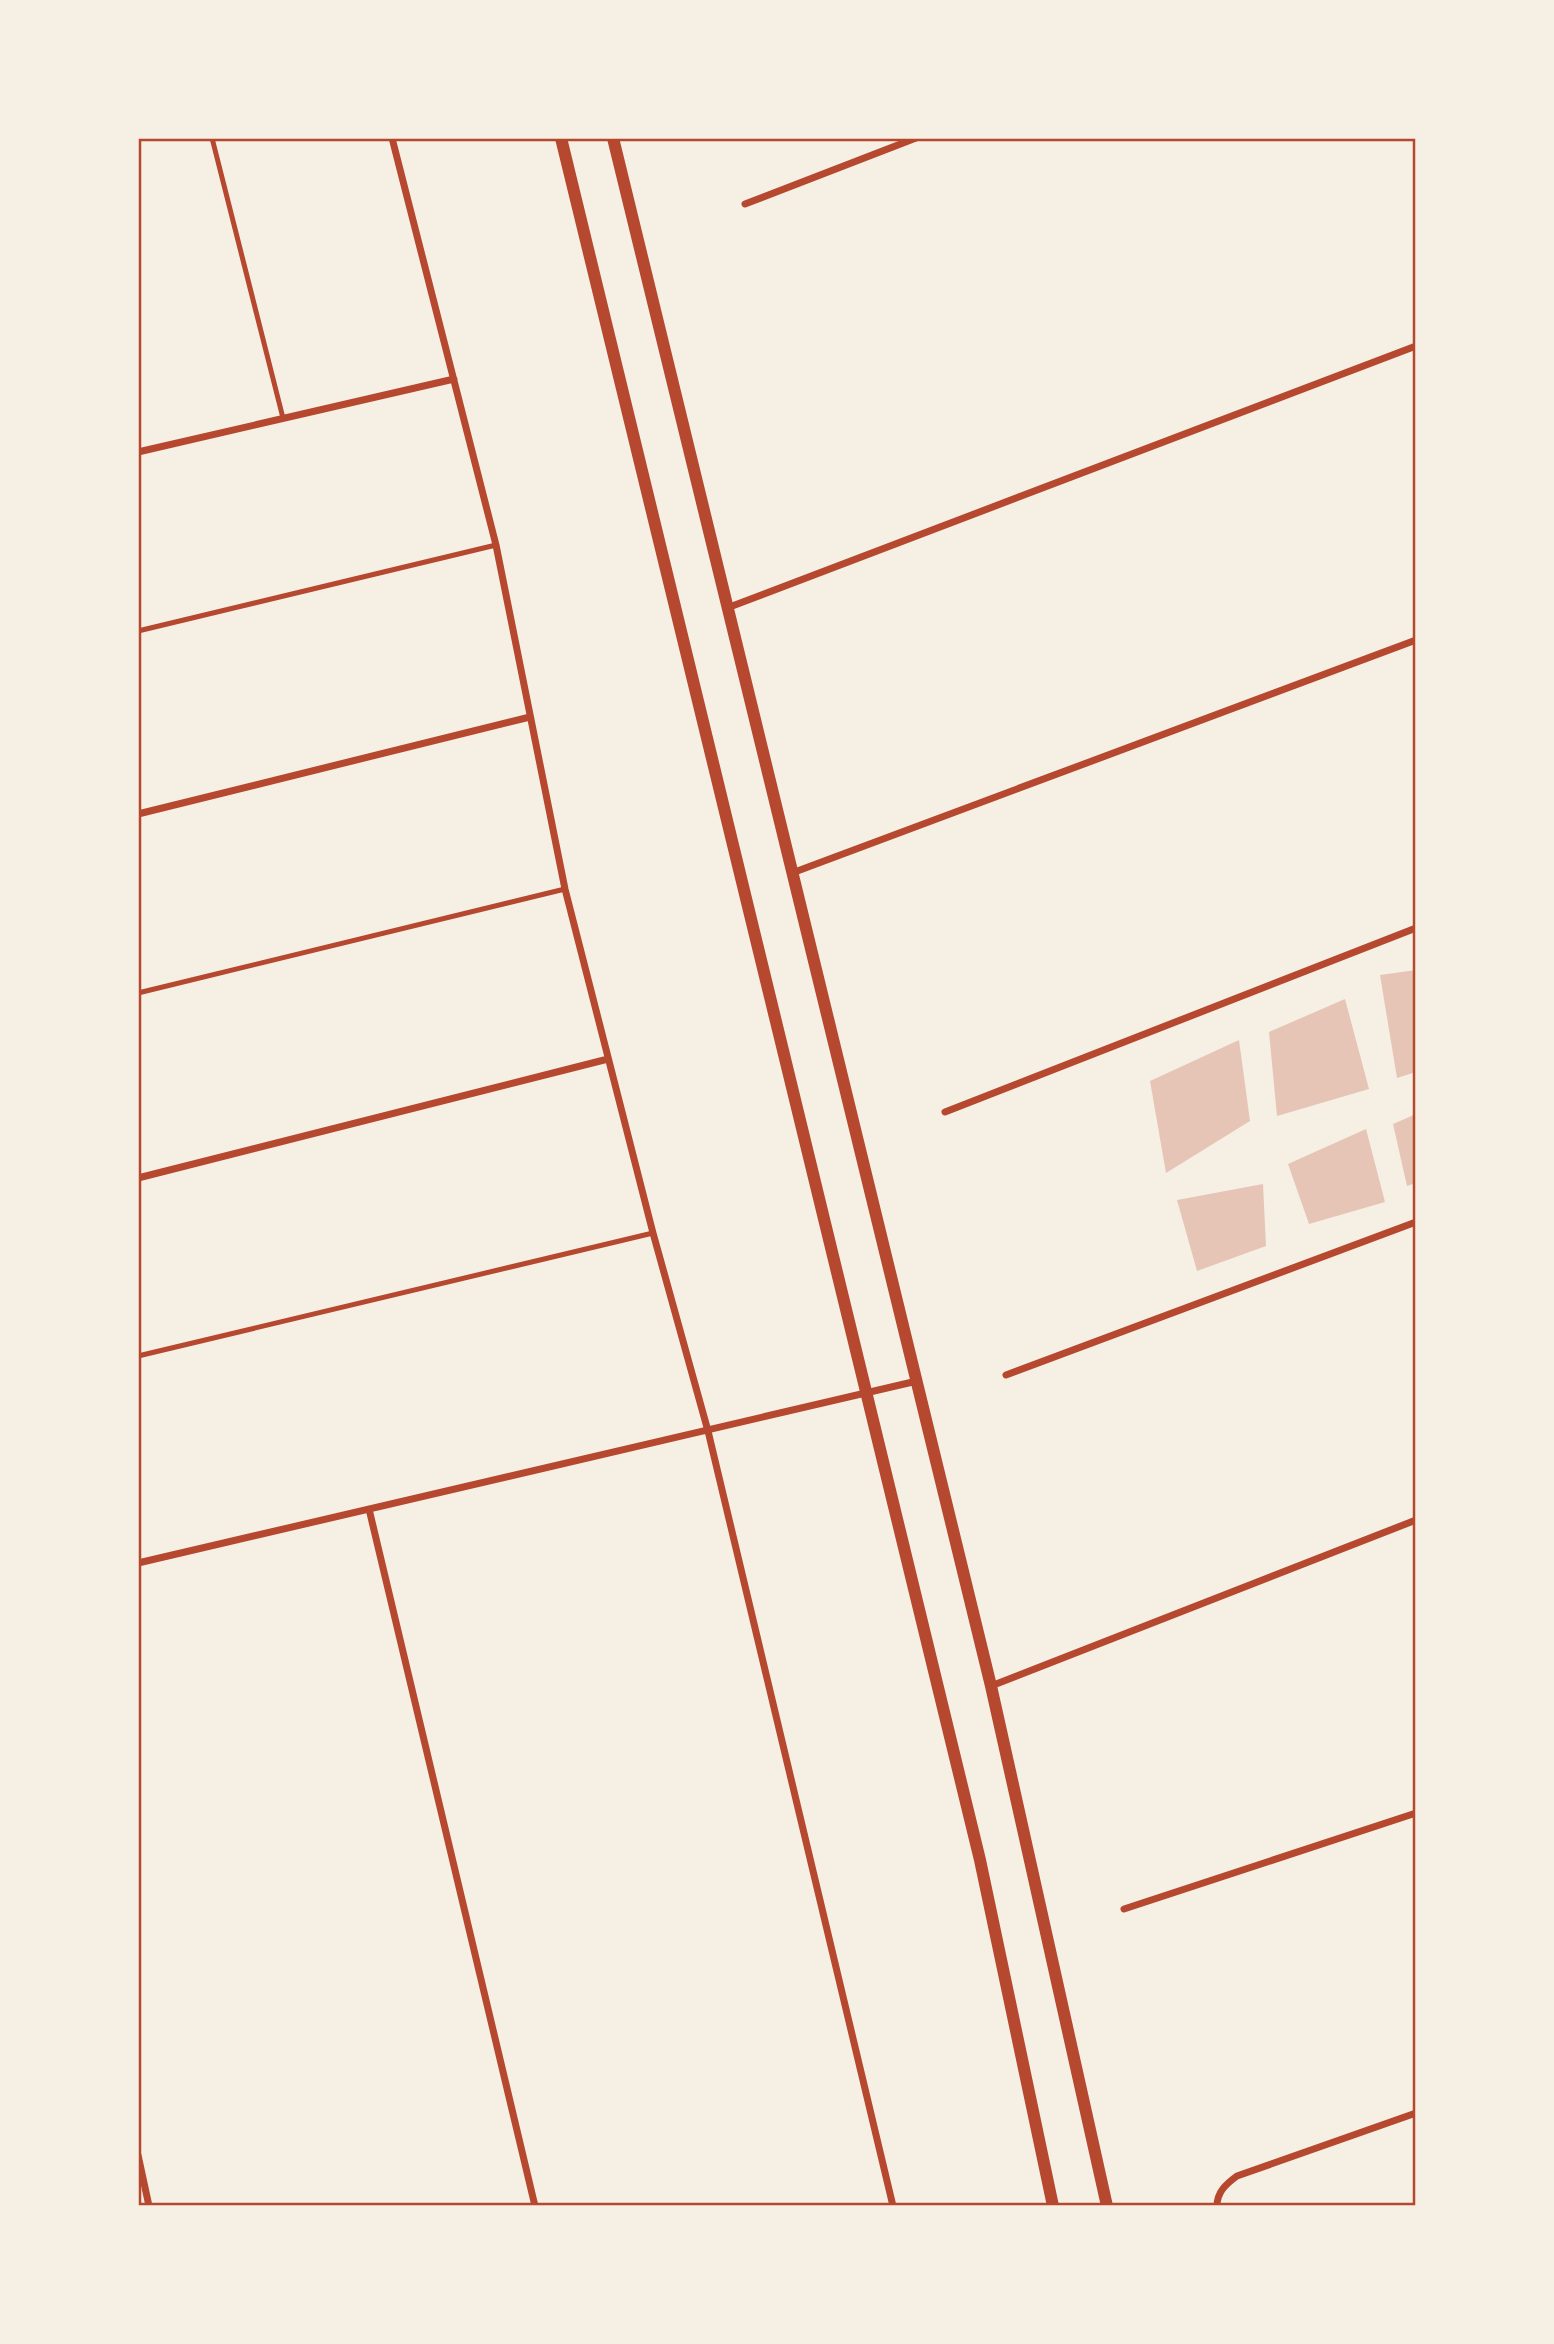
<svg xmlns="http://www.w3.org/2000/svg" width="1554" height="2344" font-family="Mulish,sans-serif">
<rect width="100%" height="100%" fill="#f6efe4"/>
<path fill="#e6c5b7" d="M1416 970V1072L1397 1078 1380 975Z
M1345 999 1369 1089 1277 1116 1269 1032Z
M1239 1040 1250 1121 1166 1173 1150 1081Z
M1416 1114V1183L1407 1186 1393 1124Z
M1366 1129 1385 1202 1309 1224 1288 1164Z
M1263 1184 1266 1246 1197 1271 1177 1200Z"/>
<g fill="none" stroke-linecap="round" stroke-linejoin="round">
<path stroke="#b5482f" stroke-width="5" d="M212 138 283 418
M138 631 496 545
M138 993 565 889
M138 1356 653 1233"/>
<path stroke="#b5482f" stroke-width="7" d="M392 138 496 545 565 889 653 1233 708 1431 893 2206
M745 204 916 138
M138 452 454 379
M727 608 1416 346
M138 814 530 717
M792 873 1416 640
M945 1112 1416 928
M138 1178 608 1059
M1006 1375 1416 1222
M369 1509 535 2206
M138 1563 917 1381
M991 1686 1416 1520
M1124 1909 1416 1813
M138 2155 149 2206
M1217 2206C1217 2192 1226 2184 1237 2176L1416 2113"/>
<path stroke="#b5482f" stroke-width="12" d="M561 138 980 1860 1053 2206
M613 138 991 1686 1107 2206"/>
</g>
<rect width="1554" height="2344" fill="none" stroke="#f6efe4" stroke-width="280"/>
<rect x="140" y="140" width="1274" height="2064" fill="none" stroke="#b5482f" stroke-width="2.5"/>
</svg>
